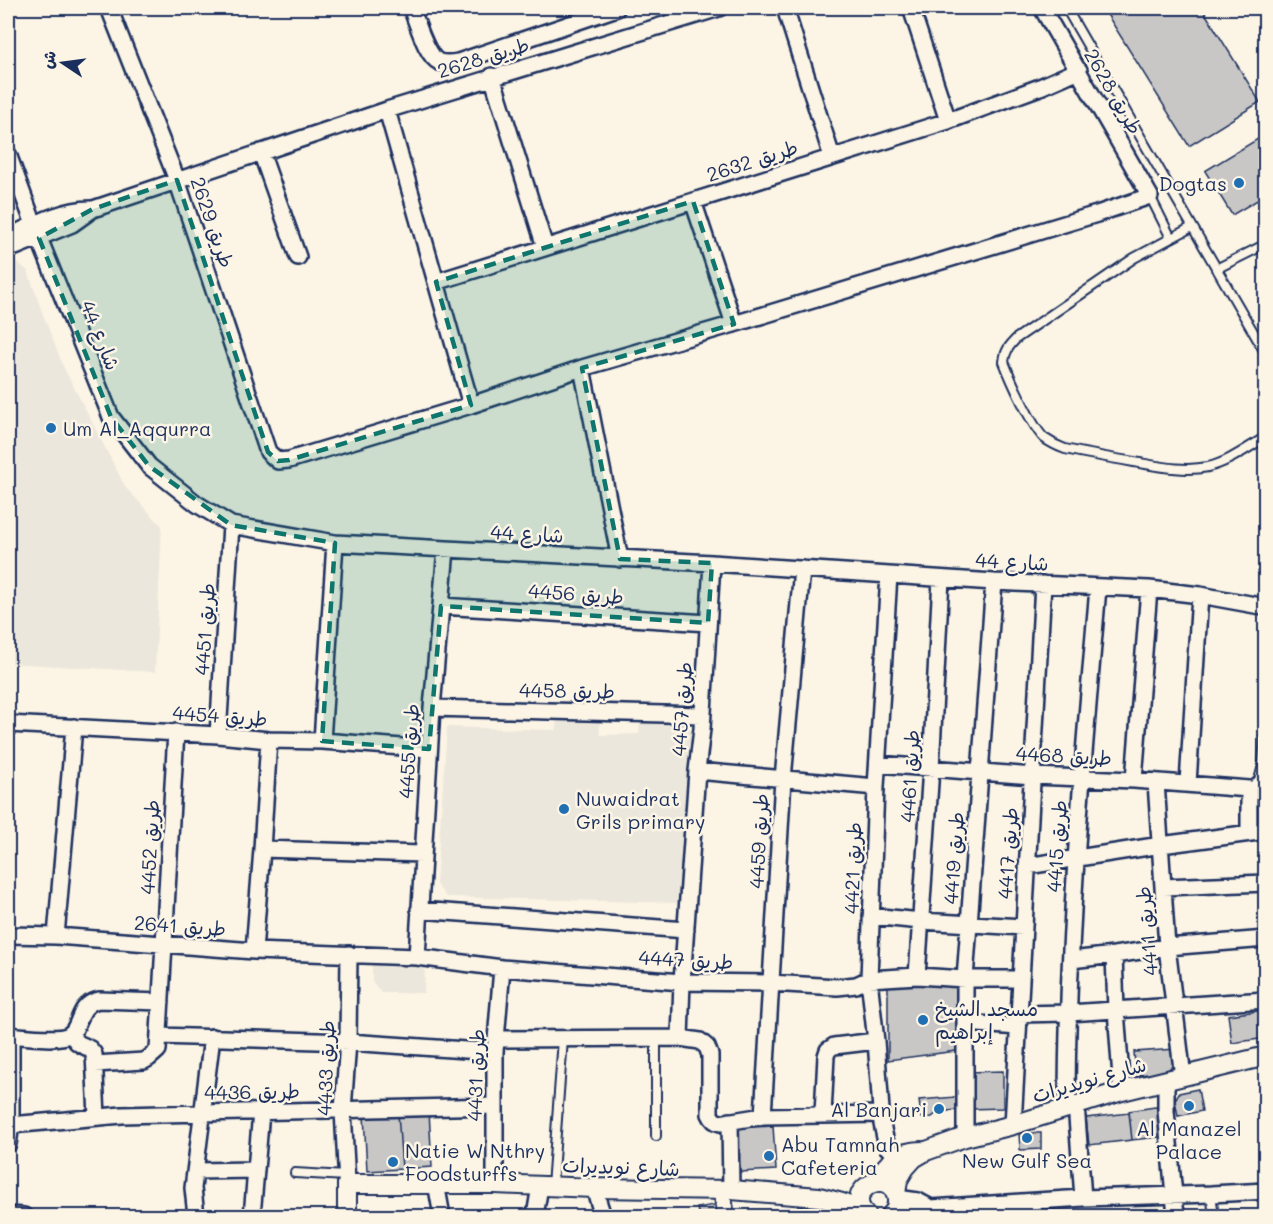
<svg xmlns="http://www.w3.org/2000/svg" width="1273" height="1224" font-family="Mali,'Playpen Sans Arabic',sans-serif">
<rect width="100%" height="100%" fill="#fcf5e5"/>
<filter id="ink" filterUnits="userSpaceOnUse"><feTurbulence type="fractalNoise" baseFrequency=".0167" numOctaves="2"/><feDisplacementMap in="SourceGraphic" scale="12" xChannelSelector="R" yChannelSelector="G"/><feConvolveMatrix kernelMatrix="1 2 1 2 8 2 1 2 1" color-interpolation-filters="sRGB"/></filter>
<g filter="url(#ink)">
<path fill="#ece7dc" d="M8 255 28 271 42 312 64 368 126 488 162 526 155 672 8 663Z
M557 714 599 715 600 735 639 734 640 719H679L693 732 680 903 446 897 436 884 447 727 556 730Z
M372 959 425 963 424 993H381L372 981Z"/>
<path fill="#c8c7c6" stroke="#1b2f5e" stroke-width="1.5" d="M1103 8H1202L1260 102 1189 146Z
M1266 134V195L1232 215 1205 171Z
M888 984H954L958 988 956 1051 888 1060Z
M1266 1010V1038L1232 1043 1228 1015Z
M1176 1049 1177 1061 1165 1073 1136 1075 1134 1052Z
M1003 1071V1108L969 1109 968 1072Z
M1198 1089 1202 1111 1178 1116 1175 1100 1179 1093Z
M956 1097 957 1110 938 1112 932 1117 921 1118 919 1100Z
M1155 1107 1165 1111 1167 1136 1132 1140 1129 1111Z
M429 1111 432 1167 402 1169 398 1113Z
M398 1113 402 1169 367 1171 364 1115Z
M1129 1113 1132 1140 1089 1145 1086 1118Z
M773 1126 776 1170 740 1172 737 1128Z
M1019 1133H1041V1149L1020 1150Z
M719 1204 721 1216H699L697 1208Z"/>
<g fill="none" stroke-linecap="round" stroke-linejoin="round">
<defs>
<path id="service" d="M1066 8 1266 354
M1150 196 1171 238
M1192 227 1134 258 1017 338C1009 346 1005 351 1004 362 1011 380 1031 425 1044 438 1051 443 1057 446 1065 449 1088 454 1111 458 1134 462 1158 466 1183 472 1208 467 1229 462 1247 448 1266 437
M1216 269 1266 244
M1249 789 1259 780 1263 765 1266 717
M656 1037V1136
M295 1173 346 1176
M552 1186 563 1039
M1211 1194 1214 1216"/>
<path id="minor" d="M109 8 177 180 268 452 278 461 289 460 471 405 582 368 734 324 1097 214 1150 196 1042 8
M411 8C417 21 426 56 439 62 446 64 452 63 458 62L617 8
M785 8 832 157
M911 8 948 121
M492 76 545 247
M387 110 471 405
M261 152 298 257
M8 154 39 238 111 417 149 466 197 504 231 525 335 543 712 563 994 582 1149 589 1200 595 1266 607
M693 201 734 324
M8 237C33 225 64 208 93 209L387 110 719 8
M8 250 72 224 93 209
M436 282 948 121 1040 87 1079 70
M582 368 620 559
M889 575 876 787 869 979 876 1041 882 1124 887 1147 892 1152 898 1156
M441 606 708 623
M432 708 702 715
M8 724 218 735 269 740 322 741 429 749
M218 735 231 525
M322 741 335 543
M878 764 1033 776 1134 780 1249 789V833
M697 771 876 787
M1134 780 1149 589
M1156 782 1167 947 1183 1077
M1188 783 1200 595
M262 849 422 854
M1027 866 1161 845 1266 831
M1163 887 1266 883
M419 910 686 930
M871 916 921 921 1023 927
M8 935 56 936 254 951 417 957 502 968 682 982 770 983 837 987 856 985 869 979 917 976 965 979H1020
M56 936 74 727
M254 951 262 849 269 740
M1114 955 1116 1010 1122 1091
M417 957 432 708 446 549
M1071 960 1114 955 1167 947 1266 939
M917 976 931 768 941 579
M1018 1014 1069 1013 1266 1000
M965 1023 1018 1027
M72 1033C77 1046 80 1043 90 1049L94 1054 97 1117
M8 1035C22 1036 58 1041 69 1035 82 1027 76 1005 99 1000L161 1002
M159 1036 348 1042 495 1052
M680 1038 682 982 697 771 702 729 712 563
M496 1039 680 1038 700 1041 707 1047 710 1055V1114C712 1119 715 1122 720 1123L763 1116 881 1114
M95 1064 144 1061 149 1058 158 1050 176 732
M1166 1080V1111L1176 1216
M1076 1104 1083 1198
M1067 1107C1067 934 1083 761 1098 588
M823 1114 826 1056 828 1050 834 1046 876 1041
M763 1116 783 779 802 569
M730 1121 731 1190
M11 1125 122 1115 495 1106
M1013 1125C1022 944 1033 764 1043 584
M965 1137V979L994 582
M8 1144 11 1125V1036
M195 1171 255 1170
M436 1183 442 1216
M347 1184 343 1110 348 1042 349 954
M495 1184V1052L502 968
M594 1188 603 1216
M722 1191 726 1216
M897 1198 918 1201 931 1208
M1023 1202 1034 1216
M894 1213C907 1213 918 1214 931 1208L1083 1198 1211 1194 1266 1191
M8 1215 24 1216
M196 1216 193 1188 212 1037
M252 1216 261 1112
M535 1216 540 1186"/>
<path id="tertiary" d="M876 1182C885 1163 900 1151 921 1151
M896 1194 898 1180 905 1168 914 1158 926 1151 965 1137 1013 1125 1122 1091 1266 1056
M347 1216V1184H495L594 1188 731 1190 819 1197 842 1203 863 1212
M867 1216C841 1193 886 1165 896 1195 899 1204 896 1211 890 1216"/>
</defs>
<use href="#service" stroke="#1b2f5e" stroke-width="12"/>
<use href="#minor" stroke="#1b2f5e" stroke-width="20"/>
<use href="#tertiary" stroke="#1b2f5e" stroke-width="22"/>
<use href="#service" stroke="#fcf5e5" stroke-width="8"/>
<use href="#minor" stroke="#fcf5e5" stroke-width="15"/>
<use href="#tertiary" stroke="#fcf5e5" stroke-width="18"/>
</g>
</g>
<path fill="#0f766e" fill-opacity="0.2" stroke="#0f766e" stroke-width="4.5" stroke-dasharray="12 8" stroke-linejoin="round" d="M177 180 268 452 278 461 289 460 471 405 436 282 693 201 734 324 582 368 620 559 712 563 708 623 441 606 429 749 322 741 335 543 231 525 149 466 111 417 39 238 93 209Z"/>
<g fill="#1f6fb2" stroke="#fcf5e5" stroke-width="2">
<circle cx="1239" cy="183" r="6"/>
<circle cx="51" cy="428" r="6"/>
<circle cx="564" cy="809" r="6"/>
<circle cx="923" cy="1020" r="6"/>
<circle cx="1189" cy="1106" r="6"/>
<circle cx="939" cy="1109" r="6"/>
<circle cx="1027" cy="1138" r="6"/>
<circle cx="769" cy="1156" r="6"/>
<circle cx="393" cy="1162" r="6"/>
</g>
<g text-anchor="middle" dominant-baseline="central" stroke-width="5" stroke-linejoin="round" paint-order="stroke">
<g font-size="20" fill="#1b2f5e" stroke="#fcf5e5">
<text transform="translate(483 57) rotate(-17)">طريق 2628</text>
<text transform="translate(1114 91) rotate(60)">طريق 2628</text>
<text transform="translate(752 160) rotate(-18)">طريق 2632</text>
<text transform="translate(213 222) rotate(71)">طريق 2629</text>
<text transform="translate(101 335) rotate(68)">شارع 44</text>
<text transform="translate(527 533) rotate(3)">شارع 44</text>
<text transform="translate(1012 561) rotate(3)">شارع 44</text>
<text transform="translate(576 593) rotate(4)">طريق 4456</text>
<text transform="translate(204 629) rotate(-86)">طريق 4451</text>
<text transform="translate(567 690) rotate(1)">طريق 4458</text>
<text transform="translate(681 709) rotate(-86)">طريق 4457</text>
<text transform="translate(220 715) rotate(4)">طريق 4454</text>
<text transform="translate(408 751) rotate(-86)">طريق 4455</text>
<text transform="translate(1064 755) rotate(3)">طريق 4468</text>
<text transform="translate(909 776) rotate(-87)">طريق 4461</text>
<text transform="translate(758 841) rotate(-87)">طريق 4459</text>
<text transform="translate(1056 846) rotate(-86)">طريق 4415</text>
<text transform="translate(149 847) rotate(-87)">طريق 4452</text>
<text transform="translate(1007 853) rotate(-86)">طريق 4417</text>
<text transform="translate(953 858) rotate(-86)">طريق 4419</text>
<text transform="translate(852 868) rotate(-88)">طريق 4421</text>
<text transform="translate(180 925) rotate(4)">طريق 2641</text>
<text transform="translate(1146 931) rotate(-95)">طريق 4411</text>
<text transform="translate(686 959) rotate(3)">طريق 4447</text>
<text transform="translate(325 1068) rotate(-88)">طريق 4433</text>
<text transform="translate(475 1075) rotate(-88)">طريق 4431</text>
<text transform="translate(1089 1079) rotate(-16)">شارع نويديرات</text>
<text transform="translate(252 1091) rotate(-1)">طريق 4436</text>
<text transform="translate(621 1166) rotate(2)">شارع نويديرات</text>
</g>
<g font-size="20" fill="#1b2f5e" stroke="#fcf5e5" text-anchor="start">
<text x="1227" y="183" text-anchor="end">Dogtas</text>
<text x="63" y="428">Um Al_Aqqurra</text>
<text x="576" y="798">Nuwaidrat<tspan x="576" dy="23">Grils primary</tspan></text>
<text x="935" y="1008">مسجد الشيخ<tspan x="935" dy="23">إبراهيم</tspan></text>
<text x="927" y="1109" text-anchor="end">Al Banjari</text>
<text x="1189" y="1128" text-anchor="middle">Al Manazel<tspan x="1189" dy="23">Palace</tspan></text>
<text x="781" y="1144">Abu Tamnah<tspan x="781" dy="23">Cafeteria</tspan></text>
<text x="405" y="1150">Natie W Nthry<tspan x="405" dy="23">Foodsturffs</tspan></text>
<text x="1027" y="1160" text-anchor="middle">New Gulf Sea</text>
</g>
</g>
<rect width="1273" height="1224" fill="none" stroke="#fcf5e5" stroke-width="30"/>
<rect x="15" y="15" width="1243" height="1194" fill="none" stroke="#1b2f5e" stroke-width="2" filter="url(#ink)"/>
<g transform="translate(63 63) rotate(283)" stroke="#fcf5e5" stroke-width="4.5" paint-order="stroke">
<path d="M0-4.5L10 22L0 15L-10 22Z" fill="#1b2f5e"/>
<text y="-9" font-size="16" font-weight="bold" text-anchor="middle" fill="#1b2f5e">ش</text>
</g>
</svg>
